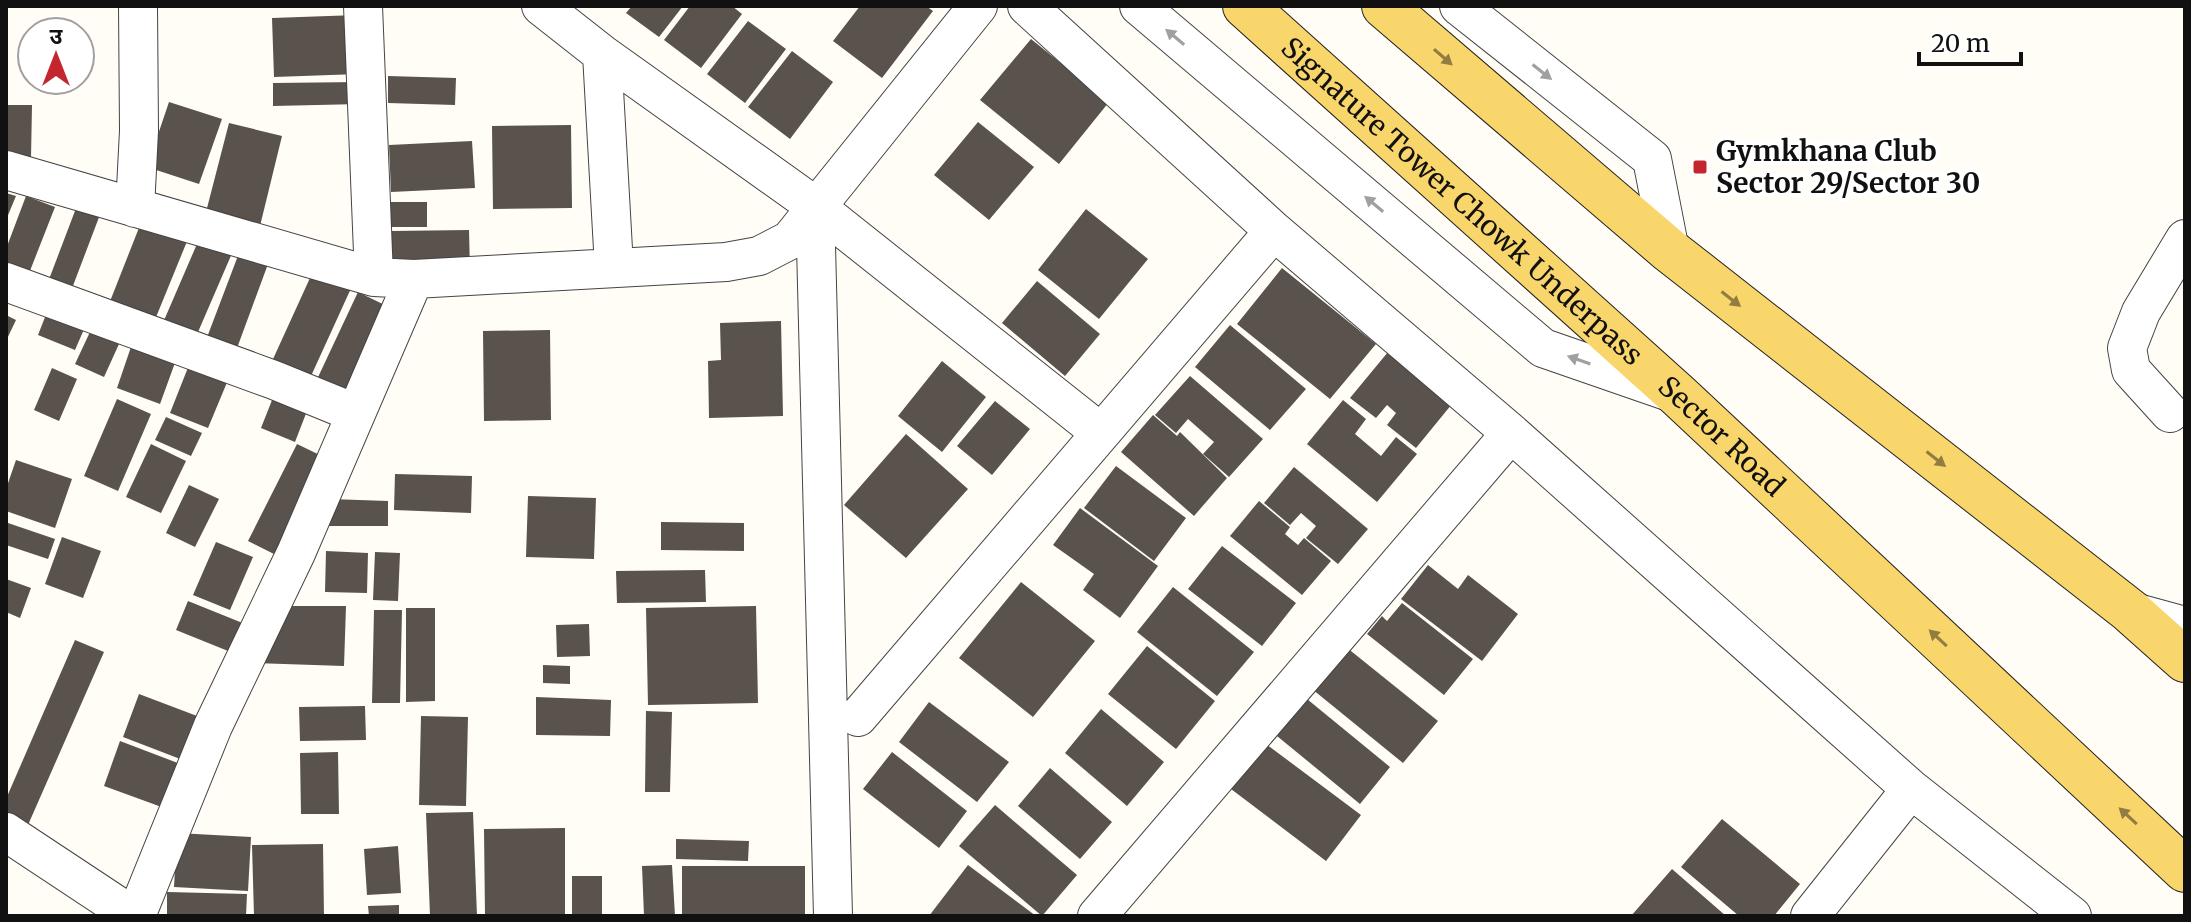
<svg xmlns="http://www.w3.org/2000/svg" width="2191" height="922" font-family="Merriweather,'Noto Sans Devanagari',serif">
<rect width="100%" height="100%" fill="#fffdf5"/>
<path fill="#5a524d" d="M632 6H683L659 37 626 13Z
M690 6H732L742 14 701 68 664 40Z
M860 6H926L933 11 882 78 833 41Z
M357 15 359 74 274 77 272 18Z
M748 21 786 49 745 103 707 74Z
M1031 39 1109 102 1059 164 980 100Z
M792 51 833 82 790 139 748 107Z
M388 76 456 78 455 105 388 103Z
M361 82V104L273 106V83Z
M169 102 222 119 199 184 147 167Z
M6 105H32L31 158 6 157Z
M978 122 1034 167 989 220 934 175Z
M229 123 282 136 260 226 206 212Z
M571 125 572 208 493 209 492 126Z
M472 141 475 188 391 192 389 145Z
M6 193 16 196 6 220Z
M26 196 55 207 26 281 6 274V249Z
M389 202H427V227H389Z
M78 203 101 212 71 291 48 282Z
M1086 209 1148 259 1099 319 1038 270Z
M144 215 190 234 152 327 107 309Z
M203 230 236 244 195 339 162 325Z
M469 230 470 271 392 272V231Z
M239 253 268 264 233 359 203 348Z
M315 267 353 284 306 387 268 370Z
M1282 268 1376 344 1330 399 1237 324Z
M1037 281 1100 334 1065 376 1002 323Z
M358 292 395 310 350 408 312 390Z
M47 312 85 327 75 350 38 335Z
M6 315 16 320 6 341Z
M781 321 783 416 709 418 708 361 721 360 720 323Z
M1230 325 1306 389 1270 430 1195 367Z
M550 330 551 420 484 421 483 331Z
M90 332 119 344 104 377 75 364Z
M132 344 176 360 160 404 117 388Z
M1388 352 1452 404 1416 448 1387 425 1396 413 1387 405 1376 418 1350 398Z
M942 361 986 397 942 452 898 416Z
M189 365 228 380 208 428 170 413Z
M52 368 77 379 59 421 34 410Z
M1190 376 1263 439 1229 477 1203 454 1214 442 1188 419 1176 433 1155 415Z
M278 385 312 398 295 442 261 428Z
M117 399 151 414 118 491 84 476Z
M1343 400 1366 419 1355 434 1381 456 1396 437 1417 454 1377 502 1307 444Z
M995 401 1030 429 992 475 957 446Z
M1153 415 1177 436 1180 432 1227 478 1194 516 1121 452Z
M166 417 202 433 191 456 155 440Z
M906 434 968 489 906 558 844 505Z
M151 444 186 461 161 513 126 497Z
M297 444 328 459 280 557 248 541Z
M16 460 72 479 55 528 6 511V489Z
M1116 466 1186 518 1154 561 1084 508Z
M1294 467 1368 529 1338 564 1306 538 1316 526 1301 513 1290 525 1264 503Z
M395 474 472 476 471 513 394 510Z
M189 485 219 499 195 547 166 533Z
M528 496 596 498 594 559 526 557Z
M330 499 388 501V526H316Z
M1259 501 1290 527 1285 534 1298 545 1304 538 1331 561 1302 595 1230 536Z
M1080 508 1158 566 1120 618 1083 590 1094 574 1053 545Z
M661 522 744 523V551L661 550Z
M8 523 55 539 48 559 6 545Z
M62 537 101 551 83 598 45 584Z
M216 542 253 557 230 610 193 595Z
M1222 546 1296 603 1262 646 1188 589Z
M326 551 368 553 367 593 325 592Z
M375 552 400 553 398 601 373 600Z
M1428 565 1458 589 1468 575 1518 614 1482 661 1401 599Z
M705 570 706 602 617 603 616 571Z
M6 579 31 588 20 618 6 612Z
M1021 582 1095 641 1033 717 959 658Z
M1173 587 1254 652 1217 696 1137 632Z
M188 601 250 626 238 655 176 630Z
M1402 603 1473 659 1444 695 1367 634 1382 616 1387 621Z
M281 606H346L344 666 252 663Z
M756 606 758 703 648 705 646 608Z
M406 608H435V701L406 702Z
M374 610H402L400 703H372Z
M589 624 590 656 557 657 556 625Z
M75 640 104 652 28 825 6 816V799Z
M1147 646 1215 701 1176 749 1108 694Z
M1346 647 1438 721 1403 763 1312 689Z
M543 665 570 666V684L543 683Z
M139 694 205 719 188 762 123 737Z
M536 697 611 700 610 736 536 735Z
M1307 699 1390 767 1360 804 1277 736Z
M929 702 1009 762 977 802 899 742Z
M365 706 366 740 300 741 299 707Z
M1101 709 1164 762 1127 806 1065 753Z
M646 711 672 712 670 792H645Z
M421 716 468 717 466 806 419 805Z
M120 741 183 765 167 809 104 786Z
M1266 744 1361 815 1326 861 1231 789Z
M338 752 339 814H301L300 753Z
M892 752 967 811 939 848 863 789Z
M1050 768 1112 822 1080 859 1018 806Z
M995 805 1077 875 1042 916 959 846Z
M473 812 477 916H430L426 813Z
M1722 819 1800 884 1774 916H1739L1681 867Z
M565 828V916H485L484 829Z
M177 833 251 837 248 891 174 887Z
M676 839 749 841 748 861 676 859Z
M323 844 324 916H254L252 845Z
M398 846 401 893 367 895 364 849Z
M672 865 675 916H644L642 866Z
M968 865 1036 916H929Z
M682 866H805V916H682Z
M1672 869 1726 916H1631Z
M572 876H602V916H572Z
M167 892 247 894 246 916H167Z
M399 905V916H369L368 906Z"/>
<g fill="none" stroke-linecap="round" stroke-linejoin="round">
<defs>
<path id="minor" d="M363 6 374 277
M541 6 602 54 815 206 1101 433
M1027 6 1274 231 1511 433 1911 789 2072 916
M1139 6 1543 348 1673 393
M1459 6 1652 159 1670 251
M602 54 614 267
M6 170 374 277 414 279 726 262 759 256 790 240 978 6
M815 206 833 916
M135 208 139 131 138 6
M6 282 274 380 355 413
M2170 413 2131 370 2127 348 2141 312 2185 239
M2130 611 2185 626
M858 717 1274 231
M6 832 133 916
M136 916 213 726 296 553 414 279
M1097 916 1511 433
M1810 916 1911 789"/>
<g id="major">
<path id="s1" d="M1245 6 1679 396 2185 870"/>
<path d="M1384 6 1670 251 2130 611 2185 660"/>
</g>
</defs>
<use href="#minor" stroke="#444" stroke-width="40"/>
<use href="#major" stroke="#222" stroke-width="46"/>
<use href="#minor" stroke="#fff" stroke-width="38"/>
<use href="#major" stroke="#f9d66b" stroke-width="44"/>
</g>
<defs><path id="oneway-solid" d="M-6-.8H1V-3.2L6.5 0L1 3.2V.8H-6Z" transform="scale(2)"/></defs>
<g fill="#a0a0a0">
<use href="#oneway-solid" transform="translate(1175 37) rotate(-140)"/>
<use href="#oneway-solid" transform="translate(1542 72) rotate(38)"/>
<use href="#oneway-solid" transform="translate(1374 204) rotate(-140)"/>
<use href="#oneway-solid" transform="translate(1579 360) rotate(-161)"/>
</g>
<g fill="#917d42">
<use href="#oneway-solid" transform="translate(1443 57) rotate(41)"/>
<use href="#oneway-solid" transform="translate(1731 299) rotate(38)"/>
<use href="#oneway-solid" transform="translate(1936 459) rotate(38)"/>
<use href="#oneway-solid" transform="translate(1938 638) rotate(-137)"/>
<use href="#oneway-solid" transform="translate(2128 816) rotate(-137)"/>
</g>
<rect fill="#c4262e" stroke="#fff" stroke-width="3" x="1692" y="159" width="16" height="16" rx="4"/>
<g text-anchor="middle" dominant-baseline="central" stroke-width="8" stroke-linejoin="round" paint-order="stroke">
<g font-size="28" font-weight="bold" fill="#111" stroke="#fff" text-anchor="start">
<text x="1716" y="151">Gymkhana Club<tspan x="1716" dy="32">Sector 29/Sector 30</tspan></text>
</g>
<g font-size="28" fill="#111" stroke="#fff">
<text stroke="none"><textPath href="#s1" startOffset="292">Signature Tower Chowk Underpass</textPath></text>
<text stroke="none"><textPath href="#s1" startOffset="642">Sector Road</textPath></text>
</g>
</g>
<rect width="2191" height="922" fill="none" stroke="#111111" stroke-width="16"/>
<g transform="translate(56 56)"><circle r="38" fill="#ffffff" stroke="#a0a0a0" stroke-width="2"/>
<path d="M0-6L14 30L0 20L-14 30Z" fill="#c4262e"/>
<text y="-12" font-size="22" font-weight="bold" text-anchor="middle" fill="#111111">उ</text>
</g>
<path d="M1919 52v12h102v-12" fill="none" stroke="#111111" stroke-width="4"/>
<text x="1931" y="52" font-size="24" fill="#111111" stroke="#ffffff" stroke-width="6" paint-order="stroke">20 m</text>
</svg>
